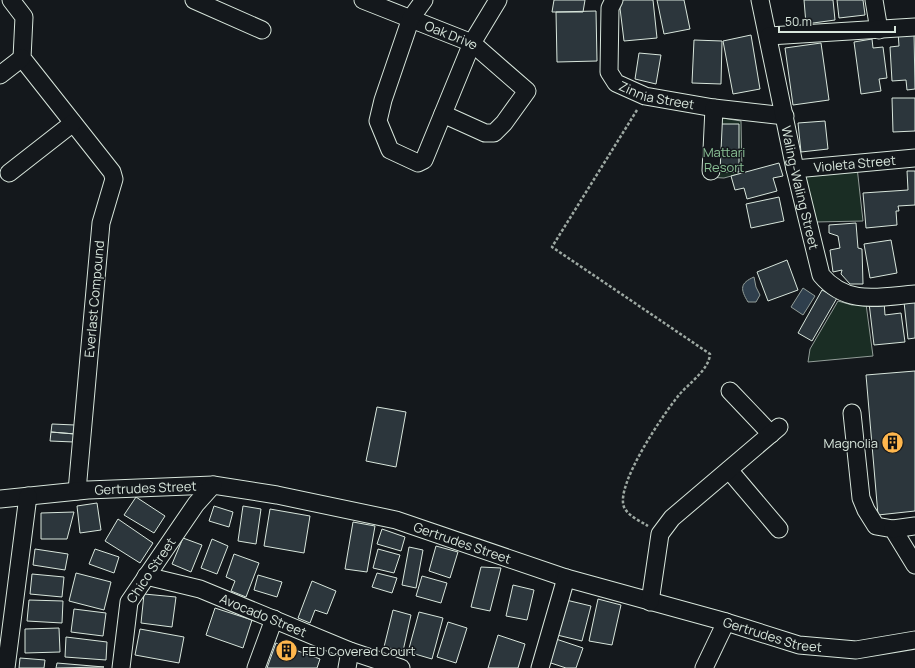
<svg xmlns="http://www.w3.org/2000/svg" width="915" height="668" font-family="Manrope,sans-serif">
<rect width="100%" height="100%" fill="#14181c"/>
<path fill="#1a2d24" stroke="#939e99" d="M710 116 741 121 742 173 724 178 705 177Z
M857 167 863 221 815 222 804 175Z
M838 301 852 305 866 304 873 356 808 362 810 349Z"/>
<path fill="#2f3f4d" stroke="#939e99" d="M754 277 756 287 760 295 756 302H748C740 289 740 283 754 277Z
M803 288 815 296 803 315 791 307Z"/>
<path fill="#2c363c" stroke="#d8e6dc" d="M554 0H585L583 12H552Z
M619 0H653L657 38 624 41Z
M657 0H684L690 29 664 34Z
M804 0H833L835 20 806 24Z
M837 0H863L865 15 839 18Z
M596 11 597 61 557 62 556 12Z
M914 31 915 89 907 90 906 80 892 81 890 47 899 46 898 32Z
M751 35 760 89 733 94 723 41Z
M872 39 873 48 883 47 887 78 879 79 881 91 861 94 854 42Z
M694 40 722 41 721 84 692 83Z
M821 43 829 100 793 105 785 48Z
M639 53 661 55 656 84 635 79Z
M892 98H915V131L893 132Z
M825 121 828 149 801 152 798 123Z
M718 124H739V172H717Z
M779 163 783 176 773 178 777 191 747 199 744 188 735 190 731 176Z
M907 171H915V205L898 206 899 211H896L897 225 866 228 863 193 908 190Z
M779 197 784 221 751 228 746 204Z
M856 223 858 248 862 249 863 284H850L841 274 842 270 833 272 830 250 840 248 838 236 829 233V225Z
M891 240 897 273 870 278 864 244Z
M787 260 798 290 768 301 757 272Z
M822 290 837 298 812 341 798 333Z
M884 301 885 315 901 313 905 342 874 345 869 303Z
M915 301V338L908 339 904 302Z
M915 371V511L878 515 866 375Z
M377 407 406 412 396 467 366 461Z
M52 424 75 425V434L51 432Z
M51 432 75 434 74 442 50 441Z
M136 497 165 516 154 533 124 515Z
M97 503 101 530 80 533 77 506Z
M214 506 233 512 229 527 209 521Z
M243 506 261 509 256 544 238 541Z
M270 509 310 516 304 553 264 546Z
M74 512 67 539H41V513Z
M118 519 153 543 140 563 105 541Z
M353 522 375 526 367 572 345 569Z
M382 529 405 537 401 551 377 544Z
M183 538 202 545 191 572 172 564Z
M212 539 228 546 217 574 201 568Z
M436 546 458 552 450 578 429 571Z
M409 547 423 550 416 588 402 585Z
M35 549 68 554 65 570 33 565Z
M95 549 119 557 114 573 89 564Z
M378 549 400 555 394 573 373 568Z
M234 554 259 563 246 597 231 591 235 581 226 577Z
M481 567 501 568 490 611 471 607Z
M76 573 111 582 104 610 69 601Z
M377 573 397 578 392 593 372 587Z
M32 574 64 577 62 597 30 594Z
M258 575 282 582 277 597 254 590Z
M422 576 447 583 441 603 416 596Z
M312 581 336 591 327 614 315 610 310 623 298 618Z
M513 585 534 590 527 620 506 616Z
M144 594 176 597 172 627 141 623Z
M598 599 621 605 612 645 589 641Z
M29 600 63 601 62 623 27 621Z
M566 600 591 606 582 641 557 635Z
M215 608 252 620 243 648 206 635Z
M74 609 106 613 103 636 71 632Z
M393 610 411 615 403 651 384 647Z
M419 612 443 618 432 659 408 652Z
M448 622 467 628 456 663 437 657Z
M59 628 60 652 25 653V629Z
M140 629 184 637 179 663 135 655Z
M498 635 525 644 518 668H488Z
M66 637 107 642 106 660 65 657Z
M556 639 583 648 576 668H566L548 662Z
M276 643 320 659 317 668H267Z
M20 658 45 660 44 668H19Z
M57 663 104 667 56 668Z"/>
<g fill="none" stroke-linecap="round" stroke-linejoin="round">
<defs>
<g id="minor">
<path d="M11 0 24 17 22 58 112 172 114 179 101 223 77 491"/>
<path d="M194 0 262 30"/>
<path id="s1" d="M363 0 472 43 527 91 504 123 494 133H485L443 114"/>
<path d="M424 0 411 18 383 100 378 121 390 150 418 163 424 160 472 43 498 0"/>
<path id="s2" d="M614 0 610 8 609 72 616 83 645 96 714 108 785 116"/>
<path id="s3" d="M760 0 795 169 821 275C847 306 879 297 915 294"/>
<path d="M874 0 879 30"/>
<path d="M769 36 915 27"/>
<path d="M0 75 22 58"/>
<path id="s4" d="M795 169 915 158"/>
<path d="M711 171 714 108"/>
<path d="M9 173 73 123"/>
<path d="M730 391 771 434"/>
<path d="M852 413 861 498 866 510 876 526 893 529 915 565"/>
<path d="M729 470 779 529"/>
<path id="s5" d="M0 499 88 490 213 485 277 495 396 520 566 578 726 622 799 645 856 650 915 640"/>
<path d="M893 529 915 526"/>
<path id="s6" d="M146 576 200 589 350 651 401 668"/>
<path d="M650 602 660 534 672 518 779 427"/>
<path d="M6 668 28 496"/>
<path id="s7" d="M121 668 129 602 196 504 213 485"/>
<path d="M256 668 274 619"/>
<path d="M347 668 350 651"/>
<path d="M540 668 566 578"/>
<path d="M704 668 726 622"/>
</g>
</defs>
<use href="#minor" stroke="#d8e6dc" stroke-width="19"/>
<path stroke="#9da8a2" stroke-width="2.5" stroke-dasharray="3 2" stroke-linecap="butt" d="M637 110 552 247 710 354C709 370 688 384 679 395 664 413 615 485 624 507 628 516 640 521 648 526"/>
<use href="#minor" stroke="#14181c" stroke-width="17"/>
</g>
<defs>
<symbol id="building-disc" viewBox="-11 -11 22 22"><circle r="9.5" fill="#ffb74d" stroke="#14181c"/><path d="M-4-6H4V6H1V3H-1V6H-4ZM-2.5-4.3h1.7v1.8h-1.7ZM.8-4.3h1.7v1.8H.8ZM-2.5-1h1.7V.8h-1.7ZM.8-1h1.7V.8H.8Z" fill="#111"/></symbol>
</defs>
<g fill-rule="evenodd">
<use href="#building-disc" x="880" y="430" width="25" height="25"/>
<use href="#building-disc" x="274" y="638" width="25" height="25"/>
</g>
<g text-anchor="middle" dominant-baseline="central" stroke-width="3" stroke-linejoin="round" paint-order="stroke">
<g font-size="13" fill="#d8e6dc" stroke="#14181c">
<text stroke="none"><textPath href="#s1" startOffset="95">Oak Drive</textPath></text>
<text stroke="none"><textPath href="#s2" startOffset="129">Zinnia Street</textPath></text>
<text stroke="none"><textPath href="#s4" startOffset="60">Violeta Street</textPath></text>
<text stroke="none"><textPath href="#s3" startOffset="192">Waling-Waling Street</textPath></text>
<text transform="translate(94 299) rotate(-85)">Everlast Compound</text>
<text stroke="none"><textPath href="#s5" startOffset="146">Gertrudes Street</textPath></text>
<text stroke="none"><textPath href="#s5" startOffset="470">Gertrudes Street</textPath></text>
<text stroke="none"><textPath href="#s7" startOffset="105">Chico Street</textPath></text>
<text stroke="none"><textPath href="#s6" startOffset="124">Avocado Street</textPath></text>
<text stroke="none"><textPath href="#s5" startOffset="794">Gertrudes Street</textPath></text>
</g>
<g font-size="13" fill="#8ac095" stroke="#14181c">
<text x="724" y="152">Mattari<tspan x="724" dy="15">Resort</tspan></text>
</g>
<g font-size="13" fill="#d8e6dc" stroke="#14181c" text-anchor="end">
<text x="878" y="443">Magnolia</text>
<text x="302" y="651" text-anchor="start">FEU Covered Court</text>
</g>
</g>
<path d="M779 26v6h116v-6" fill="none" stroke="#d8e6dc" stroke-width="2"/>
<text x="785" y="26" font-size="12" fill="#d8e6dc" stroke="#14181c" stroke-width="3" paint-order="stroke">50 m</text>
</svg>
